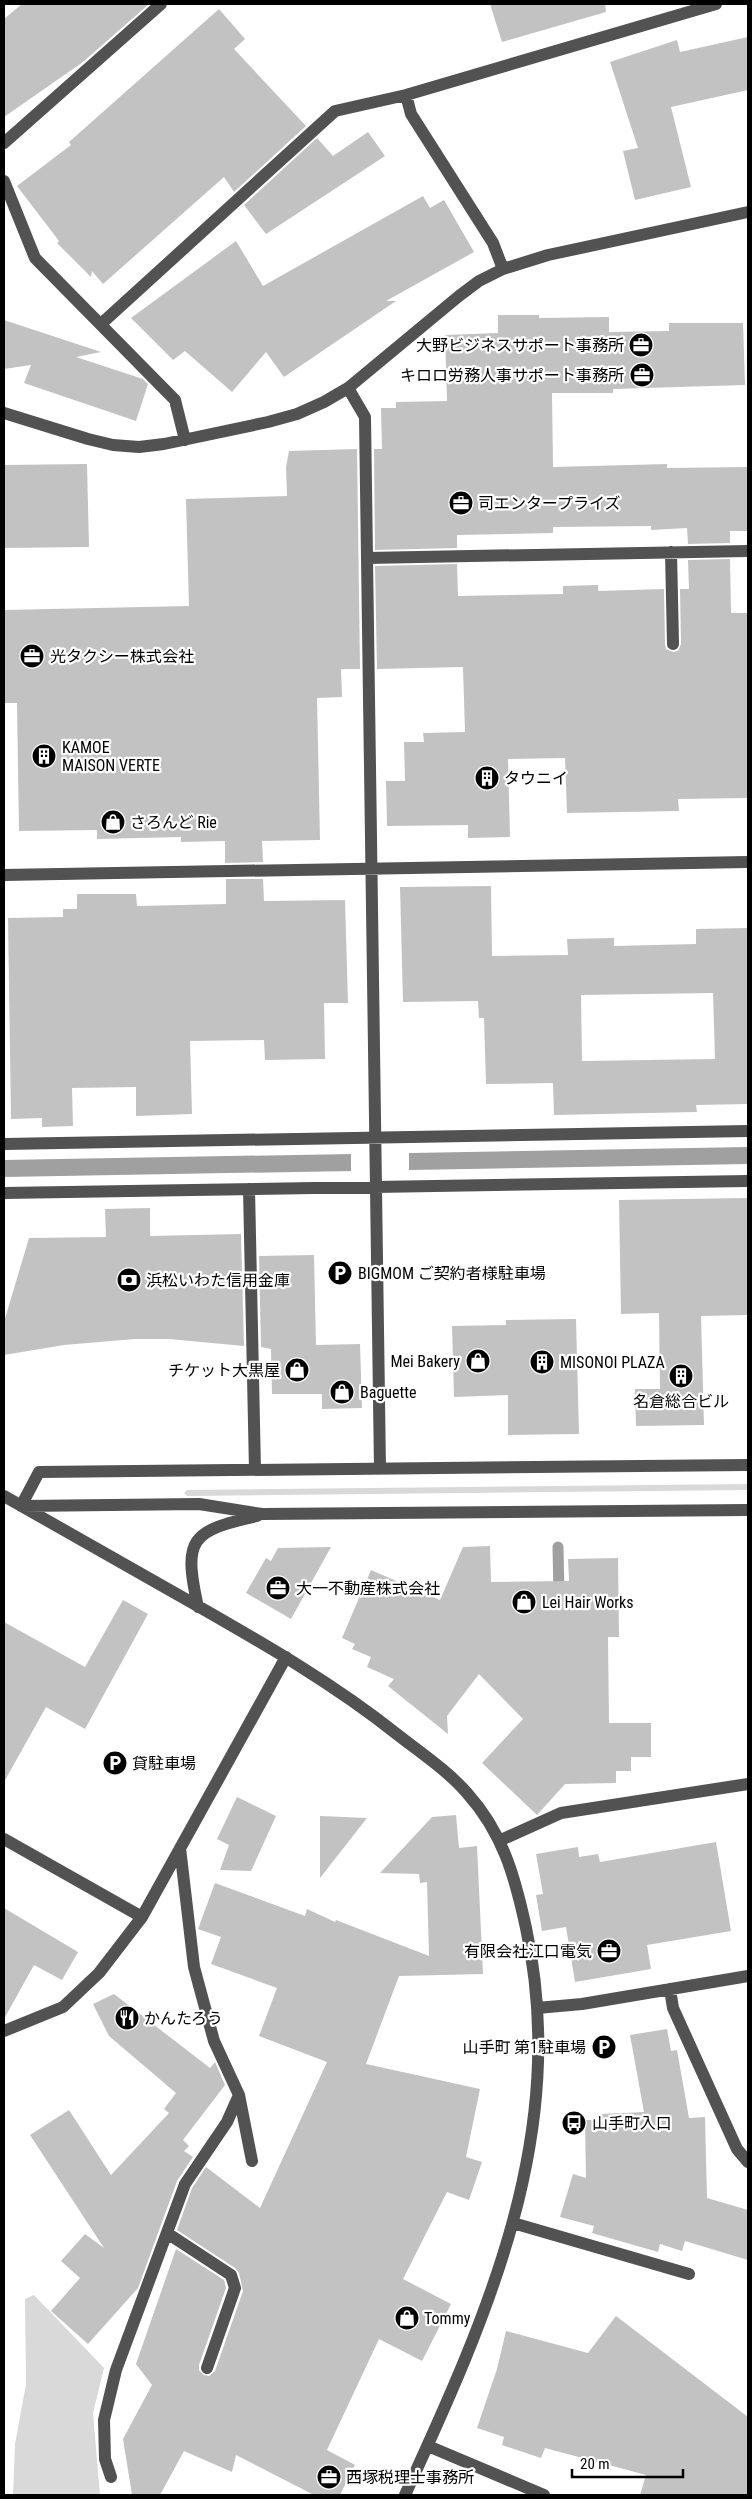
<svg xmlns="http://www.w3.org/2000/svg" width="752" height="2499" font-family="'Roboto Condensed','Noto Sans JP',sans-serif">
<rect width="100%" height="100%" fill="#fff"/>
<path fill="#d9d9d9" d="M748 1484V1490L187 1496 184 1493 187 1490Z
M34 2295 104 2368 93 2413 100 2495H13L15 2444 26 2384 25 2299Z"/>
<path fill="#a0a0a0" d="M748 1147V1164L4 1177V1160Z"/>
<path fill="#fff" d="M409 1151V1172L351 1173V1152Z"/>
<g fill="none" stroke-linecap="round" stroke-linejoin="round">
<path stroke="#a0a0a0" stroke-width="11" d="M558 1547 559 1595"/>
</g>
<path fill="#c2c2c2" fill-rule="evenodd" d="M22 4H149L83 62 4 117V19Z
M490 4H605L606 12 502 42Z
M219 9 245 39 234 49 306 126 234 192 224 177 103 284 92 271 91 277 57 243 59 241 17 186 71 145 69 142Z
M748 37V90L671 107 691 187 635 200 623 151 638 148 610 62 677 40 680 52Z
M368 132 385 156 266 234 244 205 317 138 333 156Z
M423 196 430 208 444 200 474 252 386 301H396L284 377 266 352 232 392 185 351 173 360 131 318 236 241 263 286Z
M498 315H539V318L609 317V332L669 331V323H743L745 385 613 389V393H552L553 467 667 464V468L748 467V531H730V543L688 544 687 528 651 530V526L553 527V533L457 535V548L375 550 374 449H382L381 408H396V402L447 401 445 335 498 333Z
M4 320 101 352 76 357 143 379 148 384 136 421 24 383 31 365 4 369Z
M357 449 360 669H341L342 697 317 698 320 840 262 841 263 862 225 863V841L181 842V837L97 839V830L19 831 17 703H4V610L189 606 186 499 287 496 286 467 289 451Z
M87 464 89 547 4 548V465Z
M730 559 731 613H748V798L678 799 679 811 567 813 565 758 508 759 510 837 468 838V825L387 826 386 781H405L404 742H424L423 733 465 732 463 667 377 669 375 566 457 564 458 596 563 594V586L598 585V591L664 589 665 644 666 649 673 652 678 651 681 644 680 589H689L688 560Z
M226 879H263L264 901 345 900 348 1003H324L325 1059 265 1060 264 1040 190 1041 192 1114 136 1116V1087L72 1088 73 1126 42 1127V1118L11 1119 8 918 63 917V909H77V894H136L137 906 226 904Z
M491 886 492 956 568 955 567 939 614 938V946L696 944V929L748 928V1104L696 1105 697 1112 554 1115 553 1083 486 1084 484 1018H479L478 1001 403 1002 400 887ZM713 993 715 1059 582 1061 581 995Z
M748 1198V1315L701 1316 704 1425 636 1426 635 1389H660L659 1313 621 1314 619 1200Z
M150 1208V1236L241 1234 244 1346 169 1339H135L64 1345 4 1355V1322L29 1238 106 1237 105 1209Z
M314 1255 316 1345 360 1344 362 1408 322 1409V1394H272L271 1349 261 1347 259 1256Z
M576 1319 579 1434 508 1435V1395L454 1397 452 1326 506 1325V1320Z
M490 1546 491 1582 569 1581 568 1559 618 1558 619 1637H608L609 1723H651V1757H631V1771H616V1783L565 1784 537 1815 482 1763 523 1719 479 1674 447 1716 448 1734 388 1686 394 1679 367 1667 371 1657 352 1649 355 1644 342 1638 371 1570 440 1600 463 1547Z
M331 1547 291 1619 246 1593 266 1558 271 1561 278 1548Z
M123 1600 148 1614 85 1729 46 1707 4 1782V1622L85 1667Z
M237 1797 276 1816 251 1871 220 1870 229 1845 217 1839Z
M456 1815 459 1848 477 1846 483 1974 399 1976 366 2064 480 2089 466 2157 482 2162 469 2200 447 2192 403 2279 451 2304 422 2361 379 2339 327 2450 355 2465 340 2495H314L236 2455 232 2472 184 2451 160 2495H132L123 2439 152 2385 136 2364 176 2249 224 2280 226 2288 199 2365V2370L204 2375 209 2376 215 2371 243 2291 239 2273 235 2268 177 2230 192 2188 206 2167 260 2208 327 2062 259 2036 277 1988 211 1964 221 1937 198 1929 215 1883 305 1916 307 1909 335 1922 336 1920 429 1956 427 1882 420 1883 419 1874 380 1873 432 1817Z
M320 1816 367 1818 320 1878Z
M716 1842 731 1931 647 1945 651 1969 575 1982 566 1927 542 1931 536 1895 543 1894 536 1854 578 1847 579 1857 598 1854 600 1862Z
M4 1908 78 1952 62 1980 34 1965 4 2019Z
M114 1994 210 2068 215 2062 225 2085 183 2140 189 2146 184 2151 193 2157 177 2181 138 2288 88 2344 51 2311 80 2278 61 2261 85 2234 104 2248 30 2135 69 2110 111 2175 169 2113 164 2109 176 2093 109 2036 93 2004Z
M667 2029 671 2051 677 2050 689 2118 705 2117 707 2198 748 2210V2260L685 2241 682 2251 660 2244 658 2252 592 2233 594 2226 560 2217 573 2174 586 2178 585 2120H602L601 2114 644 2112 630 2035Z
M616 2316 748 2417V2495H640L646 2475 545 2448 541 2458 502 2445 504 2437 477 2428 497 2369 506 2331 588 2353Z"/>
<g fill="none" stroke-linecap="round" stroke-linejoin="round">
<path stroke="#525252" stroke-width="12" d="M406 95 411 114 493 243 503 269
M4 143 161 4
M4 181 35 258 175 400 185 440
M101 324 335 111 406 95 716 4
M348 388 365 417 380 1469
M4 413 88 439 113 445 139 447 164 444 268 422 297 414 324 402 348 388 459 296 479 281 503 269 548 255 748 212
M671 552 673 644
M367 558 748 551
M4 875 748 862
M4 1144 748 1131
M249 1189 255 1470
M4 1193 748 1181
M4 1496C68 1533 132 1569 196 1605 266 1645 334 1684 398 1735 421 1753 448 1771 467 1793 503 1833 515 1877 526 1928 570 2133 488 2314 405 2495
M21 1506 39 1472 748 1465
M22 1506 199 1504 262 1514 748 1510
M198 1607C183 1539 190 1531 257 1516
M4 1839 142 1917
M501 1840 561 1813 748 1784
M670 1989 673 2008 737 2149 748 2162
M537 2008 582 2004 748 1976
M4 2031 63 2007 99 1973 142 1917 286 1657
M239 2095 252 2161
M513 2223 689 2274
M167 2233 231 2275 235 2288 207 2368
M428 2446 544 2495
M111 2477 105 2459 104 2420 116 2370 185 2184 227 2122 239 2095 214 2041 194 1967 180 1848"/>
</g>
<defs>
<symbol id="office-disc" viewBox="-11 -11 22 22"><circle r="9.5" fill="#000" stroke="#fff"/><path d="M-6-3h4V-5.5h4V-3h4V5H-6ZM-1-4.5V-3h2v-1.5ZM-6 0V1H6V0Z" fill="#fff"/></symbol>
<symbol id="building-disc" viewBox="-11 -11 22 22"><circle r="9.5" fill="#000" stroke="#fff"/><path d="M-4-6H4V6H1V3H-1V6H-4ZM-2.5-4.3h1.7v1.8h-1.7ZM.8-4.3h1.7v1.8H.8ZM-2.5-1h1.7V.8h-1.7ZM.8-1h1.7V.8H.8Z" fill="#fff"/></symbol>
<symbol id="shop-disc" viewBox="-11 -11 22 22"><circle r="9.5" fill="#000" stroke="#fff"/><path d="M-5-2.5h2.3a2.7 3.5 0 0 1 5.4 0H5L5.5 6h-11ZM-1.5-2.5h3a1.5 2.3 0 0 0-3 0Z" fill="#fff"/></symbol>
<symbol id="parking-disc" viewBox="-11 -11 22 22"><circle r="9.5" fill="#000" stroke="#fff"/><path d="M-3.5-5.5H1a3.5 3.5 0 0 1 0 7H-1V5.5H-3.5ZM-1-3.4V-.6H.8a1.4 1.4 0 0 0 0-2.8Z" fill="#fff"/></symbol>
<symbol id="bank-disc" viewBox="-11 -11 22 22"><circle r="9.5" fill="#000" stroke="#fff"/><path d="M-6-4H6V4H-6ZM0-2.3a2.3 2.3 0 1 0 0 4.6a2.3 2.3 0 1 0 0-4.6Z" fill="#fff"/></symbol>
<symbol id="restaurant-disc" viewBox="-11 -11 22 22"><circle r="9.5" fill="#000" stroke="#fff"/><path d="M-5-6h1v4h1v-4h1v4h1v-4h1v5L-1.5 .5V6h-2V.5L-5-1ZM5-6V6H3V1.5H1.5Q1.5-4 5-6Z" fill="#fff"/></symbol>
<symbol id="bus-disc" viewBox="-11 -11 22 22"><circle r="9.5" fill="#000" stroke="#fff"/><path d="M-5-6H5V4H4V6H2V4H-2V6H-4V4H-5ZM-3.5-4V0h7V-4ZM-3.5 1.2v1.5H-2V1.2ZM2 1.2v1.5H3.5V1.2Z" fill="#fff"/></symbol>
</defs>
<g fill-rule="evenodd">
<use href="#office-disc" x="627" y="331" width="28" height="28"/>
<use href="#office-disc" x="628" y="361" width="28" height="28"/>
<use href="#office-disc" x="447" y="489" width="28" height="28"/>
<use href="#office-disc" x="18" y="642" width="28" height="28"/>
<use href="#building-disc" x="30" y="742" width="28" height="28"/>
<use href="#building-disc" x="473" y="764" width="28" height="28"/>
<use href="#shop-disc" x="99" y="808" width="28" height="28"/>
<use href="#parking-disc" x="326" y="1259" width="28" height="28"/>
<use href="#bank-disc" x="115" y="1266" width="28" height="28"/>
<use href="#shop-disc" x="464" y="1347" width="28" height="28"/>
<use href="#building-disc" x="528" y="1348" width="28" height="28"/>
<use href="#shop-disc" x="283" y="1356" width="28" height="28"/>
<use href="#building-disc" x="667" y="1362" width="28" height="28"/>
<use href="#shop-disc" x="328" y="1378" width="28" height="28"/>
<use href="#office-disc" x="264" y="1574" width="28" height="28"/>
<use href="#shop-disc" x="510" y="1588" width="28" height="28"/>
<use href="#parking-disc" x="101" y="1749" width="28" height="28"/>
<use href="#office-disc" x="595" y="1937" width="28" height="28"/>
<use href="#restaurant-disc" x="113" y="2004" width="28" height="28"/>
<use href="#parking-disc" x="590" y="2033" width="28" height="28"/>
<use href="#bus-disc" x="560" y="2109" width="28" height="28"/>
<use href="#shop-disc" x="393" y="2304" width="28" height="28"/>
<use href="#office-disc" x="315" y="2463" width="28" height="28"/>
</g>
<g text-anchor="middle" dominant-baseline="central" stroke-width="4.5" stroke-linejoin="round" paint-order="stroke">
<g font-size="16" fill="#000" stroke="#fff" text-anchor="start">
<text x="624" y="345" text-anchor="end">大野ビジネスサポート事務所</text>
<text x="624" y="375" text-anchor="end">キロロ労務人事サポート事務所</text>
<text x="478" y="503">司エンタープライズ</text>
<text x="50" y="656">光タクシー株式会社</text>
<text x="62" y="747">KAMOE<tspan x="62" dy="18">MAISON VERTE</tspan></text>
<text x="504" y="778">タウニイ</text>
<text x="130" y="822">さろんど Rie</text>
<text x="358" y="1273">BIGMOM ご契約者様駐車場</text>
<text x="146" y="1280">浜松いわた信用金庫</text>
<text x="460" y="1361" text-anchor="end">Mei Bakery</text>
<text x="560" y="1362">MISONOI PLAZA</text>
<text x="280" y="1370" text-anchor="end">チケット大黒屋</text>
<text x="360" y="1392">Baguette</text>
<text x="681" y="1401" text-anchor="middle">名倉総合ビル</text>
<text x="296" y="1588">大一不動産株式会社</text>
<text x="542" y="1602">Lei Hair Works</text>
<text x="132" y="1763">貸駐車場</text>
<text x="592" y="1951" text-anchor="end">有限会社江口電気</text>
<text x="144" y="2018">かんたろう</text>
<text x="586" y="2047" text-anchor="end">山手町 第1駐車場</text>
<text x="592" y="2123">山手町入口</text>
<text x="424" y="2318">Tommy</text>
<text x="346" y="2477">西塚税理士事務所</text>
</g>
</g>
<rect width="752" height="2499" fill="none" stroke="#000000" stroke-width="10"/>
<path d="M572 2469v8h111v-8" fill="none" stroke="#000000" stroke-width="2.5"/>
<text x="580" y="2469" font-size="15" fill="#000000" stroke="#ffffff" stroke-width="4" paint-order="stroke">20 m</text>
</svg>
